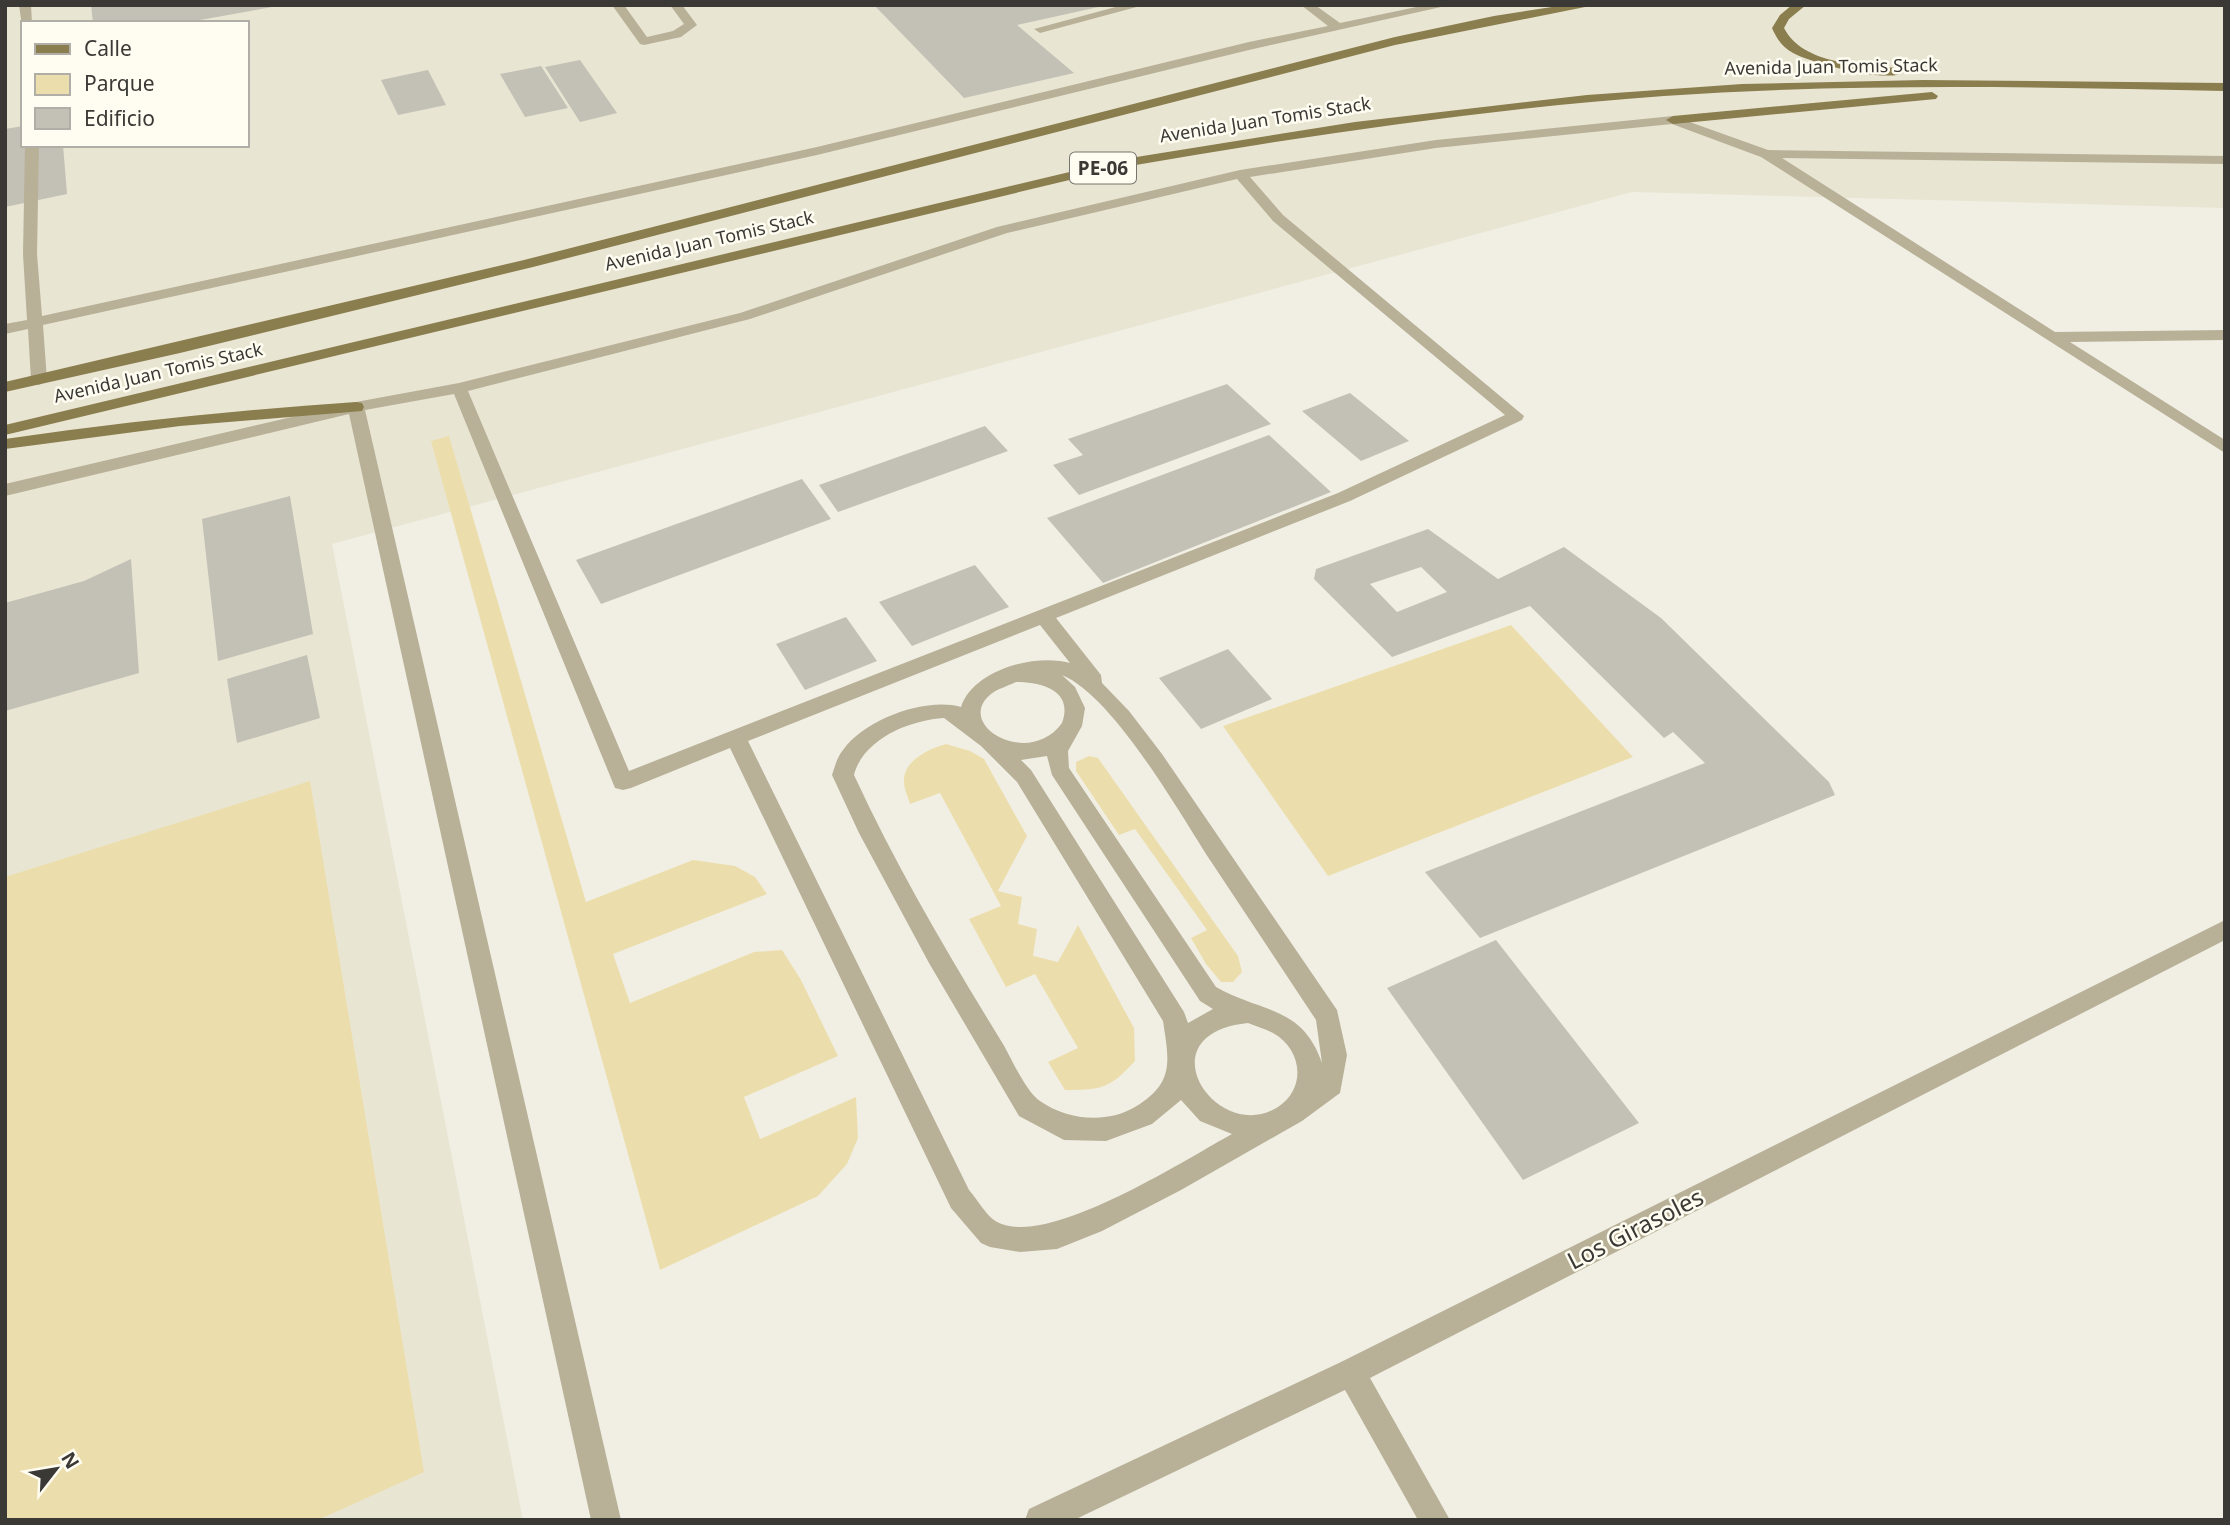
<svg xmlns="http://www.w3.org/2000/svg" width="2230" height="1525" font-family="'Noto Sans',sans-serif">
<rect width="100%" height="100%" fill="#f1efe4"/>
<path fill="#e9e5d3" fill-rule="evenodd" d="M5 5H2225V208L1632 192 332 544 523 1520H5ZM23 23H247V145H23Z"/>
<path fill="#ecdeac" d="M449 436 586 902 693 860 735 866 755 877 767 894 613 954 630 1003 754 952 782 950 801 980 838 1056 744 1097 760 1139 856 1097 858 1138 847 1164 818 1196 660 1270 431 441Z
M1511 625 1633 757 1328 876 1223 726Z
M946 744 970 751 984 759 1027 836 998 891 1022 897 1018 924 1037 929 1033 956 1058 962 1078 925 1134 1028 1135 1061C1110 1088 1103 1090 1065 1090L1048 1062 1078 1048 1035 974 1006 987 969 919 1001 906 940 793 910 804C908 797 904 789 904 782 903 760 929 749 946 744Z
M1089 756 1098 758 1238 956 1242 972 1233 982H1221L1206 964 1191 938 1207 930 1135 829 1119 835 1076 771V762Z
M310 781 424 1472 318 1520H5V877Z"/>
<path fill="#c3c0b6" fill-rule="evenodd" d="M91 5H272V7L183 23H93Z
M874 5H1102L1103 6 1017 25 1074 73 964 98Z
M580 60 617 113 580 122 545 67Z
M541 66 568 108 525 117 500 74Z
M428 70 446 105 398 115 381 80Z
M23 126V145H63L67 194 5 207V129Z
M1227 384 1271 424 1079 495 1053 465 1083 455 1068 439Z
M1350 393 1409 441 1361 461 1302 411Z
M985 426 1008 451 838 512 819 485Z
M1269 435 1331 492 1103 583 1047 518Z
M802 479 831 519 601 604 576 560Z
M290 496 313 634 218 661 202 519Z
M1428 529 1498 579 1564 547 1661 618 1829 782 1835 795 1480 938 1425 872 1705 763 1673 732 1664 738 1530 606 1392 657 1314 579 1316 569ZM1421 567 1447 592 1397 612 1370 584Z
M131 559 139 673 5 711V603L84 581Z
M975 565 1009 607 912 646 879 602Z
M846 617 877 661 805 690 776 644Z
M1228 649 1272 699 1201 729 1159 678Z
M307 655 320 718 237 743 227 679Z
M1496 940 1639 1123 1523 1180 1387 988Z"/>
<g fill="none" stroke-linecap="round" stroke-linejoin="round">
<path fill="#b8b198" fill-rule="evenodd" d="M19 5H31L32 23H23L22 26Z
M612 5H624L647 37 673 31 684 24 670 5H682L697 25 681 37 644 45 640 44Z
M1123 5H1144L1040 33 1034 29Z
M1301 5H1315L1340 23 1426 5H1450L1249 50 817 155 43 325 47 380 39 385 31 380 28 329 5 334V324L27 320 23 254 25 145H39L37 254 42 316 817 147 1249 42 1328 26Z
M1673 116 1768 150 2225 156V164L1782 158 2055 332 2225 330V340L2070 342 2225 440V453L1761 157 1672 124 1436 148 1250 177 1283 215 1524 416 1522 420 1350 501 1056 618 1101 675 1102 683 1129 711 1162 754 1337 1010 1347 1055 1340 1093 1302 1121 1181 1190 1102 1231 1057 1249 1020 1252 990 1247 981 1243 951 1208 730 748 631 788 623 790 615 788 454 394 365 410 621 1520H591L349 414 5 496V484L356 402 459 383 740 313 997 227 1240 170 1436 140ZM1237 179 1273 221 1505 415 1338 493 629 771 468 391 750 319 1007 233ZM1040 625 1070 663C1035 653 973 670 961 707 926 697 865 719 843 750 837 757 835 766 832 775L859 833 929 963 1019 1116 1064 1140 1106 1141 1152 1124 1181 1100 1200 1121 1232 1134C1186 1159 1047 1249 997 1222 987 1217 977 1199 969 1190L748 741ZM1062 675C1113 696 1179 812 1210 860 1246 914 1281 967 1316 1020L1322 1063C1302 1005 1261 1013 1216 987L1069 768 1068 751 1082 726 1085 708 1075 687ZM1016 682C1041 682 1074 690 1062 723 1029 769 953 725 991 694 997 689 1008 686 1016 682ZM944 718 981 746 1017 782 1163 1021C1169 1061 1175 1083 1135 1107 1106 1124 1067 1120 1040 1101 1027 1093 1011 1058 1003 1044 949 956 897 868 854 775 863 739 910 720 944 718ZM1047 756 1052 775 1200 1001 1213 1009 1188 1023 1184 1012 1031 770 1021 760ZM1248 1023C1256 1026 1265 1029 1273 1033 1302 1049 1307 1088 1278 1107 1217 1146 1142 1034 1248 1023Z
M2225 920V940L1370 1378 1450 1520H1418L1345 1390 1074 1520H1025L1029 1509 1341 1362Z"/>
<path fill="#8a7d4e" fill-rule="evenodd" d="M1565 5H1595L1395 45 533 267 180 353 5 392V382L524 260 1395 37 1494 16Z
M1792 5H1806L1789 19 1784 28C1803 65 1862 65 1898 68L1904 72C1889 84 1811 63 1793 53 1782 47 1777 39 1772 28L1780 15Z
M1923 80 2225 83V91C2038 87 1851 83 1664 96 1483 109 1303 136 1124 167L5 435V425L1124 159 1355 122 1587 95 1742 84Z
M1932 92 1938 96 1936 99 1673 124 1666 120 1673 116Z
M356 402 362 403 364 407 362 411 180 426 5 449V439C122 422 239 410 356 402Z"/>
</g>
<g text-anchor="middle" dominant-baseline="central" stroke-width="5" stroke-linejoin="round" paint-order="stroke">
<g font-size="18" fill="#3a3935" stroke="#fffcf1">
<text transform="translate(1831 66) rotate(-1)">Avenida Juan Tomis Stack</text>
<text transform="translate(1265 119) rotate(-9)">Avenida Juan Tomis Stack</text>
<text transform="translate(709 240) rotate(-13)">Avenida Juan Tomis Stack</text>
<text transform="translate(158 372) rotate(-13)">Avenida Juan Tomis Stack</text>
</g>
<rect fill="#fffcf1" stroke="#75746d" stroke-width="2" x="1070" y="152.5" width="66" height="31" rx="5"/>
<g font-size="19" font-weight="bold" fill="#3a3935">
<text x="1103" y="168">PE-06</text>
</g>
<g font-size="24" fill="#3a3935" stroke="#fffcf1">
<text transform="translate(1635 1228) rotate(-27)">Los Girasoles</text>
</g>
</g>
<rect width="2230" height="1525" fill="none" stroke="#3a3935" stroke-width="14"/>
<rect x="21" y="21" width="228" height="126" fill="#fffcf1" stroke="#b0aea6" stroke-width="2"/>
<rect x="35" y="44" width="35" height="10" fill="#8a7d4e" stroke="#b0aea6" stroke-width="2"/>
<text x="84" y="56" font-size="21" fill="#3a3935">Calle</text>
<rect x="35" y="74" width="35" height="21" fill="#ecdeac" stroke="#b0aea6" stroke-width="2"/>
<text x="84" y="91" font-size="21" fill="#3a3935">Parque</text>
<rect x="35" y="108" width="35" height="21" fill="#c3c0b6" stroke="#b0aea6" stroke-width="2"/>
<text x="84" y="126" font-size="21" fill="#3a3935">Edificio</text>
<g transform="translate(56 1469) rotate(59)" stroke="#fffcf1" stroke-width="5" paint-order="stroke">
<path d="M0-5L12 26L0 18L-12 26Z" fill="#3a3935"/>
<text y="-10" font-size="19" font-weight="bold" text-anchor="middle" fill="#3a3935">N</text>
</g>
</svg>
